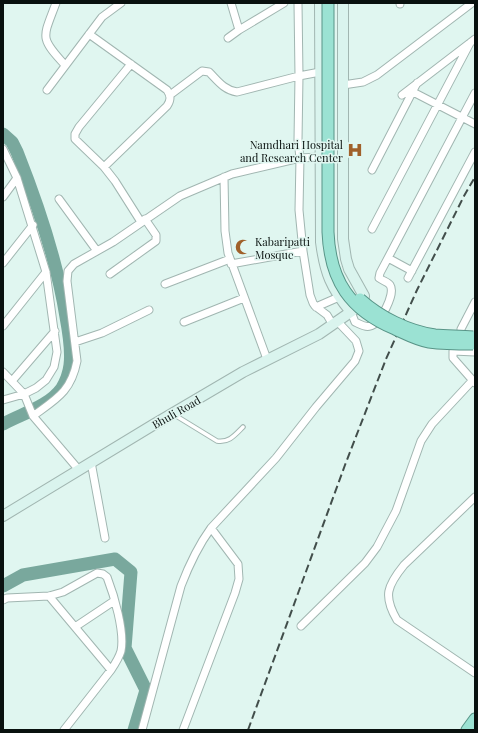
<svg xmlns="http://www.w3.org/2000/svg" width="478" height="733" font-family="'Playfair Display',serif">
<rect width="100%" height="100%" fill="#e0f6f0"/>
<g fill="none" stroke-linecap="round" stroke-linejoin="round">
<path stroke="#79a89d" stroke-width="13" d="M3 134 12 142 17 152C38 205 57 260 66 317 69 333 72 350 70 365 69 373 66 381 62 388 48 407 23 413 3 424
M3 586 23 575 115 559 131 572 125 648 146 690 134 730"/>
<defs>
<path id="service" d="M173 414 217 441C229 443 235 435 243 427"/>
<path id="minor" d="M56 3C43 38 39 37 65 65
M231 3 239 30
M298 3 299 76 298 140 300 158 299 210 303 251 310 295 313 303 315 306 327 315 333 325
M400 3V4
M89 34 167 90C171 96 171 100 167 106L104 167
M228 38 239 30 284 3
M131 64 79 127 75 134V139L104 167 115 181 141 222
M343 85 363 82 377 75 472 3
M47 90 102 17 121 3
M413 92 475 124
M170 95 202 71 209 72C218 81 224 90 237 92L299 76 320 72
M402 95 475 39
M3 149 17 178 46 272 57 352 54 367 46 380 36 388 24 394 3 400
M372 170 417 83
M224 177 225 231 228 253 267 359
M3 197 17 178
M59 199 97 251
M372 229 470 43
M388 258 412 271
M3 263 33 225
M231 264 303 251
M110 274 156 241V235L145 219
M408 278 475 152
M165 284 230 259
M316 307 339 297
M351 312 355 322C360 324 365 328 370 326 380 324 396 294 390 285 388 282 383 281 379 278L380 273 475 93
M184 322 244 298
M3 326 46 272
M461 329 475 302
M75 342 102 333 149 310
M3 372 24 394 33 416 79 470
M12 381 55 331
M475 383 453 358V351L475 352
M33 416C56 399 71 392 77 361L67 281 68 271 74 264 113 242 180 196 232 174 300 158 320 157
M91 462 105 538
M475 497 404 565C387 586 383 596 397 620L475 673
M49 596 111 670
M3 600 7 598 49 596 63 592 97 573 103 574 107 577C114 595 125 632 121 651 119 658 115 664 111 670L64 730
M301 626 365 563 377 547 396 511 421 441 432 424 472 381
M75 627 114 601
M142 730 181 586C189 565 198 546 211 528
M183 730 235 593 239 579 238 564 211 528 276 458 316 407 355 361 359 351 356 341 338 322"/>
<path id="secondary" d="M320 3 321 242C325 273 331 288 351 312
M3 516 153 425 243 372 319 334 355 309 363 302 364 296 349 269 346 259 343 239V3"/>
<path id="trunk" d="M467 730 475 719"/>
</defs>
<use href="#service" stroke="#a1b6b1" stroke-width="5.5"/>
<use href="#minor" stroke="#a1b6b1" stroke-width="9"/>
<use href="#secondary" stroke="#a1b6b1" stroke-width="12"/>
<use href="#trunk" stroke="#589487" stroke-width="13"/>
<use href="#service" stroke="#fff" stroke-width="3.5"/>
<use href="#minor" stroke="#fff" stroke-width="7"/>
<use href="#secondary" stroke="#daf4ee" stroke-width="10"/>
<use href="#trunk" stroke="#9be2d3" stroke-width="11"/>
<path stroke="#424e4b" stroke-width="2" stroke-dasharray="8 4" stroke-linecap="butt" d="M248 730 345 465 386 359 417 290 464 196 475 177"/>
<defs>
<path id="trunk-bridge" d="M328 3V232C330 281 350 310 395 329 406 334 417 340 429 342 444 344 458 344 473 344
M360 299C380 317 408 331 435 335 447 336 460 336 473 337"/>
</defs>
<use href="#trunk-bridge" stroke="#589487" stroke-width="13" stroke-linecap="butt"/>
<use href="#trunk-bridge" stroke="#9be2d3" stroke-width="11"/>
</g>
<defs>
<symbol id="hospital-bare" viewBox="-9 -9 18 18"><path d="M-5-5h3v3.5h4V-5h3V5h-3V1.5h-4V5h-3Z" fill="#a0602a" stroke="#e0f6f0" stroke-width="2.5" paint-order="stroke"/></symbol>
<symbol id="mosque-bare" viewBox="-9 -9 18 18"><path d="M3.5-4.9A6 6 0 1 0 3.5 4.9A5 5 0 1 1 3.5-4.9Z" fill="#a0602a" stroke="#e0f6f0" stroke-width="2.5" paint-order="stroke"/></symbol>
</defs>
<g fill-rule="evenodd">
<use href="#hospital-bare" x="344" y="139" width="22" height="22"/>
<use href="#mosque-bare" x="232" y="236" width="22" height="22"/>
</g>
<g text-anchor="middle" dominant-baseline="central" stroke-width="3" stroke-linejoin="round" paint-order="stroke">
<g font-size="11" fill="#09110f" stroke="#e0f6f0" text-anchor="end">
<text x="343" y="144">Namdhari Hospital<tspan x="343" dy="13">and Research Center</tspan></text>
<text x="255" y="241" text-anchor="start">Kabaripatti<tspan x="255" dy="13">Mosque</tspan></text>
</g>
<g font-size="11" fill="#09110f" stroke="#e0f6f0">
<text transform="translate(176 412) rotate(-30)">Bhuli Road</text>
</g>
</g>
<rect width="478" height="733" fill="none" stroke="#09110f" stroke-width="8"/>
</svg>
